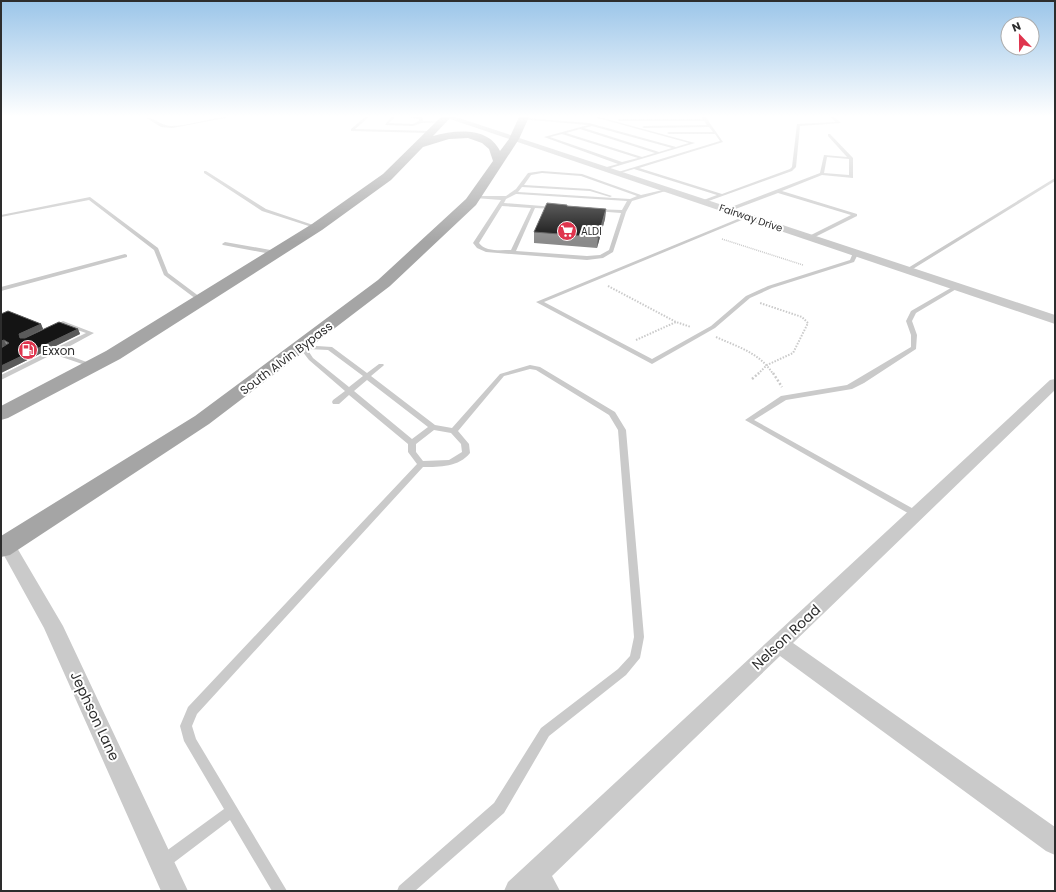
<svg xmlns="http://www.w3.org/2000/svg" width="1056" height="892" font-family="Poppins,sans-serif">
<rect width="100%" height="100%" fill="#fff"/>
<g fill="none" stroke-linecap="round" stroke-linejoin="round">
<path stroke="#cacaca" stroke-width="1.5" stroke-dasharray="1 1" stroke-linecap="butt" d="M722 239 803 265"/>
<path stroke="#cacaca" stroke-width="2" stroke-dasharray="1.5 1.5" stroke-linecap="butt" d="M608 286 676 322 691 327
M716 337C738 347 760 353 773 374
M636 340 676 322
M758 374 767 365 793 353 808 323 802 317 760 303"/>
<path stroke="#cacaca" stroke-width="2.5" stroke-dasharray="2 2" stroke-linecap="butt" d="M773 373 782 387
M752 379 759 373"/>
<path fill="#cacaca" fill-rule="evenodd" d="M145 117C154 117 161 126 171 126 186 126 209 119 224 117H231L172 128 161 127Z
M365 117H369L355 129 431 131 433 132 431 133 351 131V129Z
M391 117H395L389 123 413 124 419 121V119L408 117H422L423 121 443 122 421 123 413 126 385 125Z
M594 117H599L695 143 604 170H603V168L618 164 544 137 588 125 521 119 523 118 589 123 676 147 689 143ZM592 126 672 148 659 152 584 128ZM580 129 655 153 642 157 566 133ZM562 134 638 158 622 162 550 137Z
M701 117H705L707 119 723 142 639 168 722 194 790 169 792 167 797 124 836 122 830 117H834L841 123 800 126 796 167 792 171 703 203 701 202V201L717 195 634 169 617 174 615 173 720 141 715 134H669L667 133 669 132H713L709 127 644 128 642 127 644 126 707 125 704 121H619L618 119H703Z
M828 134H830L853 158V178L822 175 782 191 857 214V216L809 240 807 239V237L851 215 778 193 730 211H726V209L820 173 824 155 847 157 828 136ZM827 157 849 159V175L824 173Z
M204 171H206L266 209 319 227 315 228 262 211 204 173Z
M542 171 582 174 641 195 667 189 669 190 632 201 626 212 613 252 603 258 587 260 486 252 477 248 473 243 501 200 475 198H473V196H506L516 189 528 173ZM542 173 581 176 637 196 630 199 518 192 522 187 590 191 610 197 612 196 590 189 524 185 531 175ZM516 194H517L627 201 622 210 593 209V211H595L621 213 609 250 600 255 587 256 516 251 535 208 555 209 557 208 555 207 504 203 506 199ZM502 206 531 208 511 250C501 250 485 252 479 243Z
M1055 178V181L908 272 903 271Z
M90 197 158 248 168 273 204 300V302H200L164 275 154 250 89 200 1 217V215Z
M745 216 749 217 544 302 652 359 711 326 746 296 768 286 850 260 853 253 858 254 854 262 772 288 750 298 715 328 652 364 536 302Z
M225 242 276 251 279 253 276 255 223 245 222 244Z
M125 254 127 255V257L1 291V287Z
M956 285 958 286V288L916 313 912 321 917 335 916 349 864 383 852 389 786 400 754 420 919 512 920 514 919 516H913L745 420 781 396 847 385 911 347V335L906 321 911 311Z
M63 321 94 333 59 352 95 365 96 366 95 367H91L53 354 1 380V375L86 333 63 325 53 330 50 328Z
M302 345 332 347 367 373 379 364H383L384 365 383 366 371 376 435 425 452 428 500 374 530 365 540 367 615 412 626 430 644 637 640 658 626 675 549 736 504 813 415 891H397L399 886 494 803 541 728 618 669 630 656 634 637 618 430 609 415 536 370 530 369 504 376 458 431 469 444 470 453C459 467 440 467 423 467L197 714 192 726 196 739 287 891H272L230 820 168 867 163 869 158 867 156 862 158 857 224 809 184 741 180 726 188 707 417 464 408 452V444L349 395 339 404H333L332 402 333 400 345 391 309 360 299 347ZM307 349 328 350 363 376 349 387 313 358ZM367 380 428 427 412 439 354 391ZM434 430 451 433 461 444 462 452 449 460 423 461 416 452V444Z"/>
<path fill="#cacaca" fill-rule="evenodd" d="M1055 379V390L793 643 1055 827V855L1046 851 780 656 552 876 560 891H504L508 882 1050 380Z
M7 539 13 541 63 626 188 891H161L44 628 1 550V540Z"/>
<path fill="#cacaca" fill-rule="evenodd" d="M444 117H456L1055 315V324Z"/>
<path fill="#a5a5a5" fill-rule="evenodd" d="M441 117H451L433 136C455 130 488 126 500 151L509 139 519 117H529L519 139 476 205 390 286 209 424 10 555 1 557V536L195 416 378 280 466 199 493 161 489 149 482 143 468 138 449 139 423 147 391 180 322 230 120 359 8 418 1 420V406L106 351 312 224 383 174Z"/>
</g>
<path fill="#8a8a8a" d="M567 206 606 209 605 219 597 248 534 243V232Z
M8 311 41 324 43 329 27 337 78 329 80 334 1 373V348L2 347Z"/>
<path fill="#5a5a5a" d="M606 209 605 219 597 248 598 237Z
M41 324 43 329 21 340 19 334Z
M78 329 80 334 1 373V366Z
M4 340 7 346 1 347V341Z"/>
<path fill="#141414" stroke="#5a5a5a" d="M547 203 567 205V206L606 209 598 237 534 232Z
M8 311 41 324 19 334 20 338H25L59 322 78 329 1 366V348L9 343 4 340 1 341V314Z"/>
<linearGradient id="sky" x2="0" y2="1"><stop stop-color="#9bc5e9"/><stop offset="0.48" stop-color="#fff"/><stop offset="1" stop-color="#fff" stop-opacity="0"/></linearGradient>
<rect width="1056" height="242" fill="url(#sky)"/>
<defs>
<symbol id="supermarket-disc" viewBox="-11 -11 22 22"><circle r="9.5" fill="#df344d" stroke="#fff"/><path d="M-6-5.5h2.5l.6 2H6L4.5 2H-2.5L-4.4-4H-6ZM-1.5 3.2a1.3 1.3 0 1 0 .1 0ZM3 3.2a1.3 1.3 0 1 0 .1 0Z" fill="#fff"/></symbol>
<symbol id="fuel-disc" viewBox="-11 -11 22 22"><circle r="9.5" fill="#df344d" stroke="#fff"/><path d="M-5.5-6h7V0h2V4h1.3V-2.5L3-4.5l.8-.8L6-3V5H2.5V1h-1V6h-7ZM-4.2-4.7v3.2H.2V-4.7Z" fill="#fff"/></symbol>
</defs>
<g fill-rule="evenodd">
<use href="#supermarket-disc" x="556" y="220" width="22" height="22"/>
<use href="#fuel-disc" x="17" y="339" width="22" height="22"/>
</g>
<g text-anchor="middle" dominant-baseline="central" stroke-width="4" stroke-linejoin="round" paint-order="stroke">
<g font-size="10" fill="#2d2d2d" stroke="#fff">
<text transform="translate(751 218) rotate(19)">Fairway Drive</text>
</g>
<g font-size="10" fill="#2d2d2d" stroke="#fff" text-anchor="start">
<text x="581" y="231">ALDI</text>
</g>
<g font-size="12" fill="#2d2d2d" stroke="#fff" text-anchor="start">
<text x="42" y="350">Exxon</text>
</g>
<g font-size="12" fill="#2d2d2d" stroke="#fff">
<text transform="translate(286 358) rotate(-37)">South Alvin Bypass</text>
</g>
<g font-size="14" fill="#2d2d2d" stroke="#fff">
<text transform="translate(786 637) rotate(-43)">Nelson Road</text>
<text transform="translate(95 716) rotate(65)">Jephson Lane</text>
</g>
</g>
<rect width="1056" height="892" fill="none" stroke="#2d2d2d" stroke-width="4"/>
<g transform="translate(1020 36) rotate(338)"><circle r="19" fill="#ffffff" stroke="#ababab"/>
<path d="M0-3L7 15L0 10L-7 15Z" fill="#df344d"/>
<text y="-6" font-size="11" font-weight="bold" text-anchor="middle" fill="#2d2d2d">N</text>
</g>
</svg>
